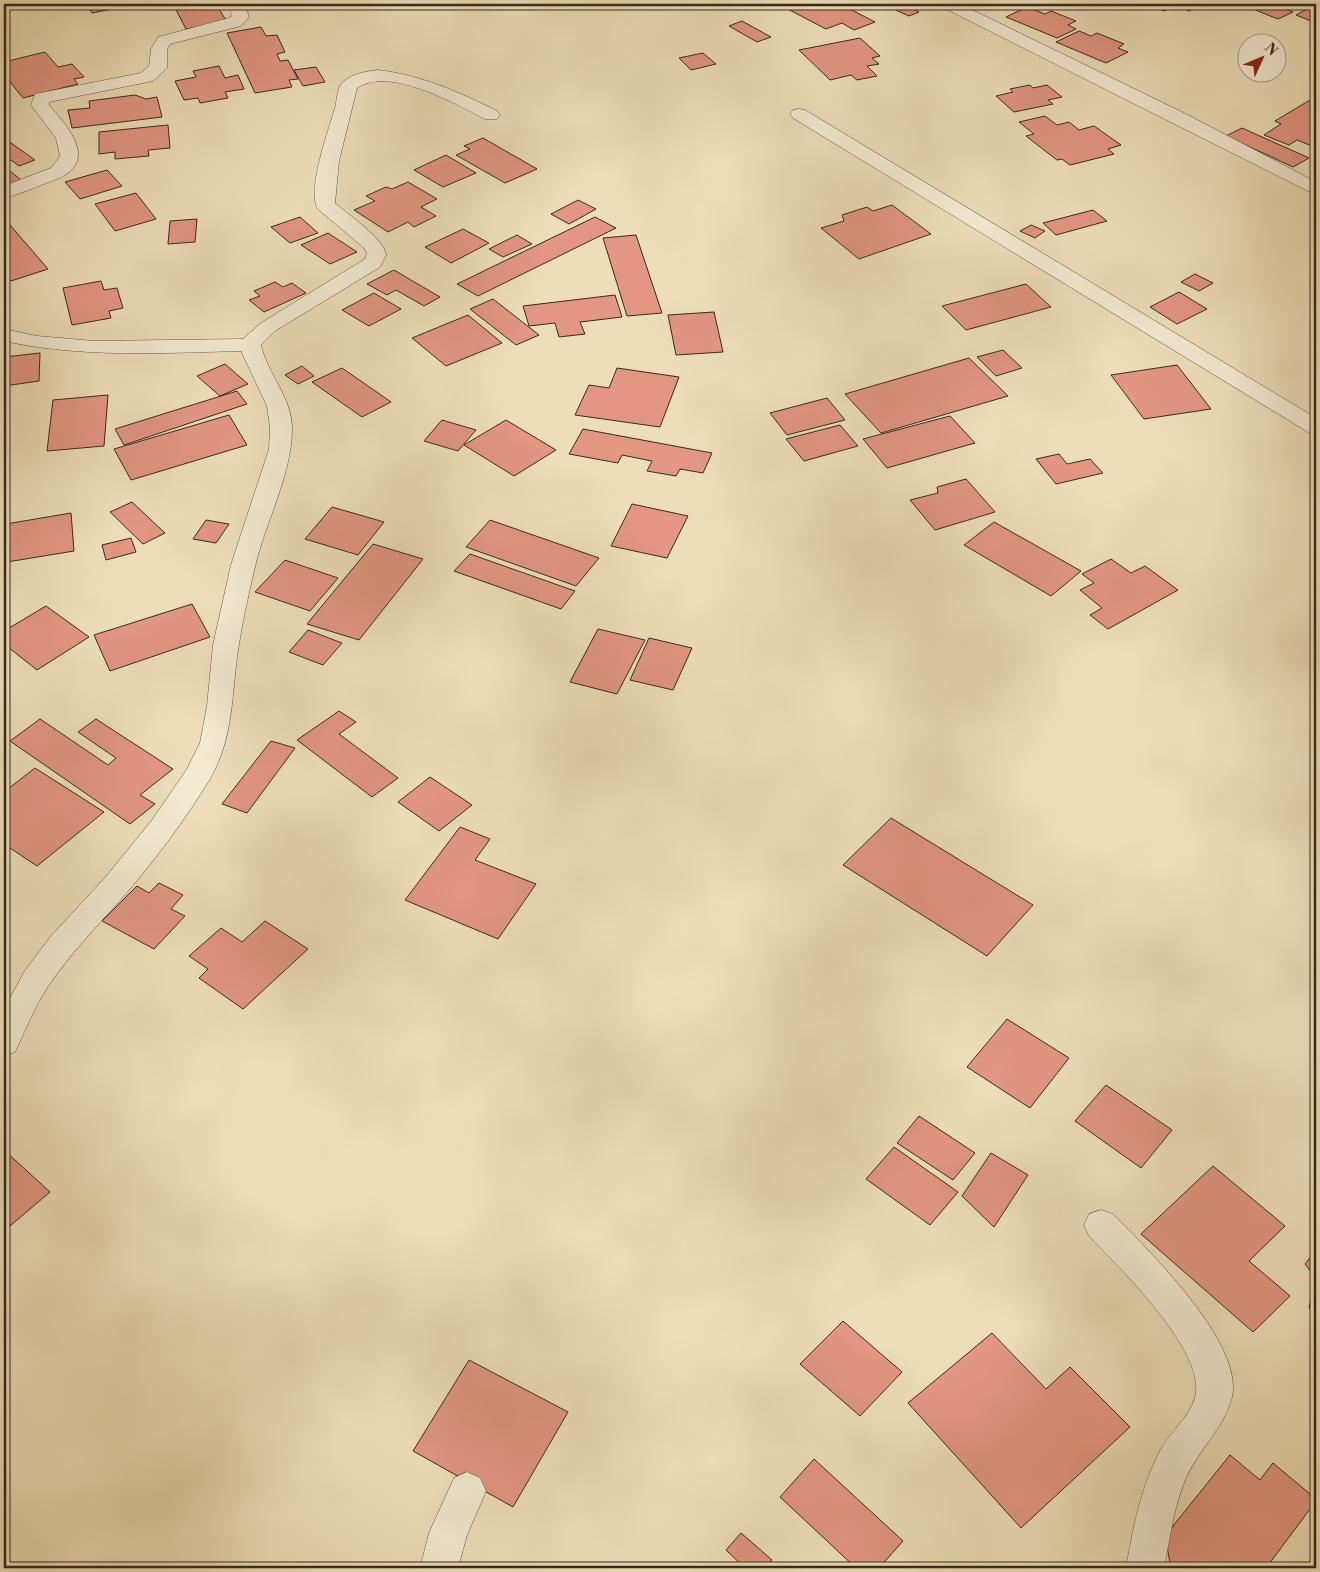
<svg xmlns="http://www.w3.org/2000/svg" width="1320" height="1572" font-family="'Libre Bodoni',serif">
<rect width="100%" height="100%" fill="#eddeb9"/>
<filter id="stains"><feTurbulence type="fractalNoise" baseFrequency=".004" numOctaves="4"/><feColorMatrix values="0 0 0 0 .2 0 0 0 0 .09 0 0 0 0 .02 0 0 0 .5 -.17"/></filter>
<radialGradient id="worn" r=".72"><stop offset=".6" stop-color="#630" stop-opacity="0"/><stop offset="1" stop-color="#630" stop-opacity=".3"/></radialGradient>
<path fill="#e29683" stroke="#372b1c" d="M86 4H120L122 7 92 13Z
M173 4H216L227 22 186 29Z
M829 4 837 8 844 6 875 22 854 30 842 23 826 29 780 5Z
M892 4H902L919 12 909 16 887 6Z
M1145 4H1203L1189 11 1175 5 1164 11Z
M1240 4H1290L1282 8 1293 12 1278 19Z
M1316 4V23L1296 15Z
M1027 7 1045 14 1051 11 1076 21 1068 25 1076 29 1057 38 1006 17Z
M742 21 771 37 757 42 729 26Z
M261 27 266 36 277 35 285 52 277 54 280 61 288 60 298 79 289 80 292 87 255 93 227 33Z
M1079 31 1091 36 1097 33 1124 44 1118 48 1128 52 1106 63 1056 42Z
M860 38 880 56 872 58 879 64 867 66 877 76 857 80 851 75 830 80 799 50Z
M45 52 58 67 72 64 84 77 74 79 78 84 23 98 4 74V71L10 69 4 62Z
M703 53 716 64 691 70 679 58Z
M219 66 225 78 238 75 244 89 225 92 228 98 200 103 198 98 184 100 175 81 196 77 193 71Z
M316 67 325 82 303 86 294 70Z
M1030 85 1033 88 1047 85 1062 97 1048 100 1053 104 1014 112 996 96 1013 92 1010 89Z
M135 95 146 99 157 97 162 117 72 128 68 110 90 108 89 101Z
M1310 100 1316 102V143L1312 146 1297 140 1289 145 1264 135 1281 124 1275 121Z
M1045 116 1057 125 1069 122 1079 130 1094 126 1121 145 1108 149 1114 154 1070 165 1062 159 1057 160 1026 136 1034 134 1019 122Z
M168 125 170 148 148 150 149 156 115 159V152L99 154V132Z
M1242 128 1309 158 1293 167 1226 136Z
M4 138 35 160 19 166 4 155Z
M483 138 537 169 505 183 456 155 470 149 464 146Z
M446 155 476 173 443 187 414 170Z
M4 166 21 180 4 186Z
M107 170 122 186 80 199 65 182Z
M408 182 437 199 421 207 436 216 414 227 408 222 388 232 354 210 375 201 366 196 386 187 392 189Z
M136 193 156 219 115 231 95 204Z
M578 200 596 209 569 224 551 214Z
M892 205 931 234 859 259 821 228 844 221 842 215 867 207 873 211Z
M1093 210 1107 221 1056 235 1043 223Z
M300 217 318 233 290 243 271 227Z
M595 217 616 228 478 296 457 284Z
M4 218 48 269 11 281 4 272Z
M197 219 195 242 168 244 170 221Z
M1031 225 1045 231 1035 238 1020 231Z
M463 229 489 243 451 263 425 247Z
M328 233 357 252 330 264 301 245Z
M517 235 532 244 503 257 489 249Z
M636 235 662 313 627 316 603 238Z
M394 270 440 297 424 306 396 290 387 295 367 284Z
M1195 274 1213 283 1199 291 1181 282Z
M101 281 104 290 117 288 123 308 109 311 111 318 72 325 63 288Z
M275 282 283 287 292 283 306 293 264 312 249 300 260 296 254 291Z
M1026 284 1051 307 966 330 942 306Z
M1179 292 1207 309 1177 324 1150 307Z
M374 293 401 309 369 326 342 310Z
M615 295 622 317 580 322 585 334 559 337 555 323 529 326 523 306Z
M493 299 539 335 516 345 470 309Z
M714 312 723 352 676 355 668 315Z
M468 315 502 343 446 366 412 338Z
M1003 350 1022 368 996 376 977 357Z
M40 353 39 381 4 386V357Z
M969 358 1008 396 881 433 845 394Z
M225 364 248 384 220 396 197 376Z
M1177 365 1211 409 1144 419 1111 375Z
M302 366 314 376 298 384 285 375Z
M342 368 391 402 362 417 312 382Z
M617 368 679 377 660 427 575 415 589 385 609 388Z
M237 391 247 404 124 445 115 429Z
M108 395 104 446 47 451 53 400Z
M827 398 845 420 787 435 770 413Z
M229 415 247 445 131 480 114 449Z
M950 416 975 443 887 468 863 439Z
M442 420 476 430 458 451 424 441Z
M506 420 556 450 514 476 464 445Z
M840 425 858 446 804 461 786 439Z
M583 429 712 453 703 473 680 469 676 476 647 471 652 461 622 455 618 463 569 454Z
M1059 454 1067 464 1090 459 1103 473 1056 484 1036 459Z
M966 479 995 512 935 530 910 500 938 493 937 487Z
M132 502 165 533 143 544 110 512Z
M632 504 688 516 667 558 611 546Z
M332 507 384 522 358 555 305 539Z
M71 513 74 551 7 562 6 524Z
M206 520 229 524 216 543 193 539Z
M490 520 599 558 576 586 466 547Z
M994 522 1081 571 1051 596 964 545Z
M131 538 136 552 106 560 102 545Z
M373 544 423 559 359 640 307 624Z
M470 554 575 591 561 609 454 571Z
M1111 559 1131 573 1145 566 1178 590 1108 629 1090 615 1102 608 1080 590 1094 583 1082 574Z
M285 560 338 578 310 611 255 592Z
M192 604 210 637 110 671 94 635Z
M46 606 89 637 37 670 4 644V631Z
M598 629 645 640 617 694 570 682Z
M308 630 342 643 323 665 289 652Z
M649 638 692 648 673 690 630 680Z
M339 711 356 722 339 734 398 778 372 797 297 740Z
M40 719 108 765 116 758 78 732 96 719 173 769 140 795 155 804 130 824 10 741Z
M271 741 295 748 247 813 222 804Z
M35 768 104 812 37 866 4 844V792Z
M430 777 472 805 439 831 398 802Z
M891 818 1033 905 987 956 843 865Z
M460 827 490 839 475 860 536 884 498 939 405 900Z
M159 883 183 895 171 909 185 916 154 949 102 921 137 886 149 893Z
M265 921 308 949 243 1009 199 978 208 969 189 956 221 928 242 942Z
M1007 1019 1069 1058 1030 1108 967 1067Z
M1106 1085 1172 1130 1141 1168 1075 1121Z
M919 1116 975 1153 953 1180 897 1143Z
M894 1147 958 1192 930 1225 866 1179Z
M4 1150 50 1192 4 1231Z
M991 1153 1028 1175 994 1227 962 1196Z
M1213 1166 1285 1226 1249 1261 1290 1296 1253 1332 1141 1234Z
M1316 1250V1313L1309 1308 1315 1277 1305 1264Z
M843 1321 902 1372 860 1416 800 1364Z
M992 1333 1046 1389 1070 1367 1130 1427 1021 1528 908 1403Z
M469 1360 568 1412 513 1507 413 1451Z
M1230 1455 1260 1480 1273 1463 1316 1499V1501L1266 1568H1171L1165 1536Z
M814 1459 903 1541 879 1568H856L780 1497Z
M741 1533 772 1560 765 1568H745L726 1550Z"/>
<g fill="none" stroke-linecap="round" stroke-linejoin="round">
<defs>
<path id="minor" d="M229 4H245L249 17 241 26 170 44 167 49V68L153 81 49 102V105C64 123 96 155 65 175 59 179 50 181 44 184 31 189 17 195 4 198V186L51 168 60 156 56 138 31 105 35 94 141 73 149 66 151 49 158 37 229 18 232 16Z
M940 4H960L1186 114 1316 182V195L942 7Z
M378 70C421 75 459 92 497 111L500 115 497 119H485C454 103 389 66 357 88L339 161 335 203C347 214 385 239 386 255L380 267 275 331 261 345C268 375 292 397 292 429 292 474 265 523 255 567 249 592 243 619 239 644 231 692 235 735 210 779 185 820 155 860 123 897 96 927 69 955 47 988 34 1008 25 1031 15 1052L4 1056V1010L24 972 51 936 104 879 152 820 187 769 200 743 207 706 213 645 231 565 269 449 270 427 267 406 241 351C162 353 82 358 4 341V329L37 336 94 341 243 339 261 323 365 259 367 253 364 248 318 209C306 191 329 129 335 108 337 101 337 88 342 83 352 73 365 72 378 70Z
M799 109 805 110 1316 418V434L1308 432 793 118 790 114 793 110Z
M1101 1210 1113 1214C1148 1250 1244 1343 1232 1397 1224 1428 1200 1448 1187 1476 1174 1504 1170 1538 1164 1568H1126C1133 1528 1141 1487 1160 1451 1169 1433 1190 1417 1195 1397 1208 1353 1118 1266 1089 1236L1084 1225 1089 1214Z
M467 1472 480 1478 486 1491 467 1535 458 1568H420L429 1533 454 1478Z"/>
</defs>
<use href="#minor" stroke="#645843" stroke-width="1"/>
<use href="#minor" fill="#f3ead2" fill-rule="evenodd"/>
</g>
<rect width="1320" height="1572" fill="none" stroke="#eddeb9" stroke-width="20"/>
<rect x="5" y="5" width="1310" height="1562" fill="none" stroke="#372b1c" stroke-width="2.5"/>
<rect x="10" y="10" width="1300" height="1552" fill="none" stroke="#372b1c"/>
<g transform="translate(1262 58) rotate(46)"><circle r="24" fill="#f3ead2" stroke="#a89e89"/>
<path d="M0-4L9 19L0 12L-9 19Z" fill="#8f2418"/>
<text y="-8" font-size="14" font-weight="bold" text-anchor="middle" fill="#372b1c">N</text>
</g>
<rect width="100%" height="100%" filter="url(#stains)"/>
<rect width="100%" height="100%" fill="url(#worn)"/>
</svg>
